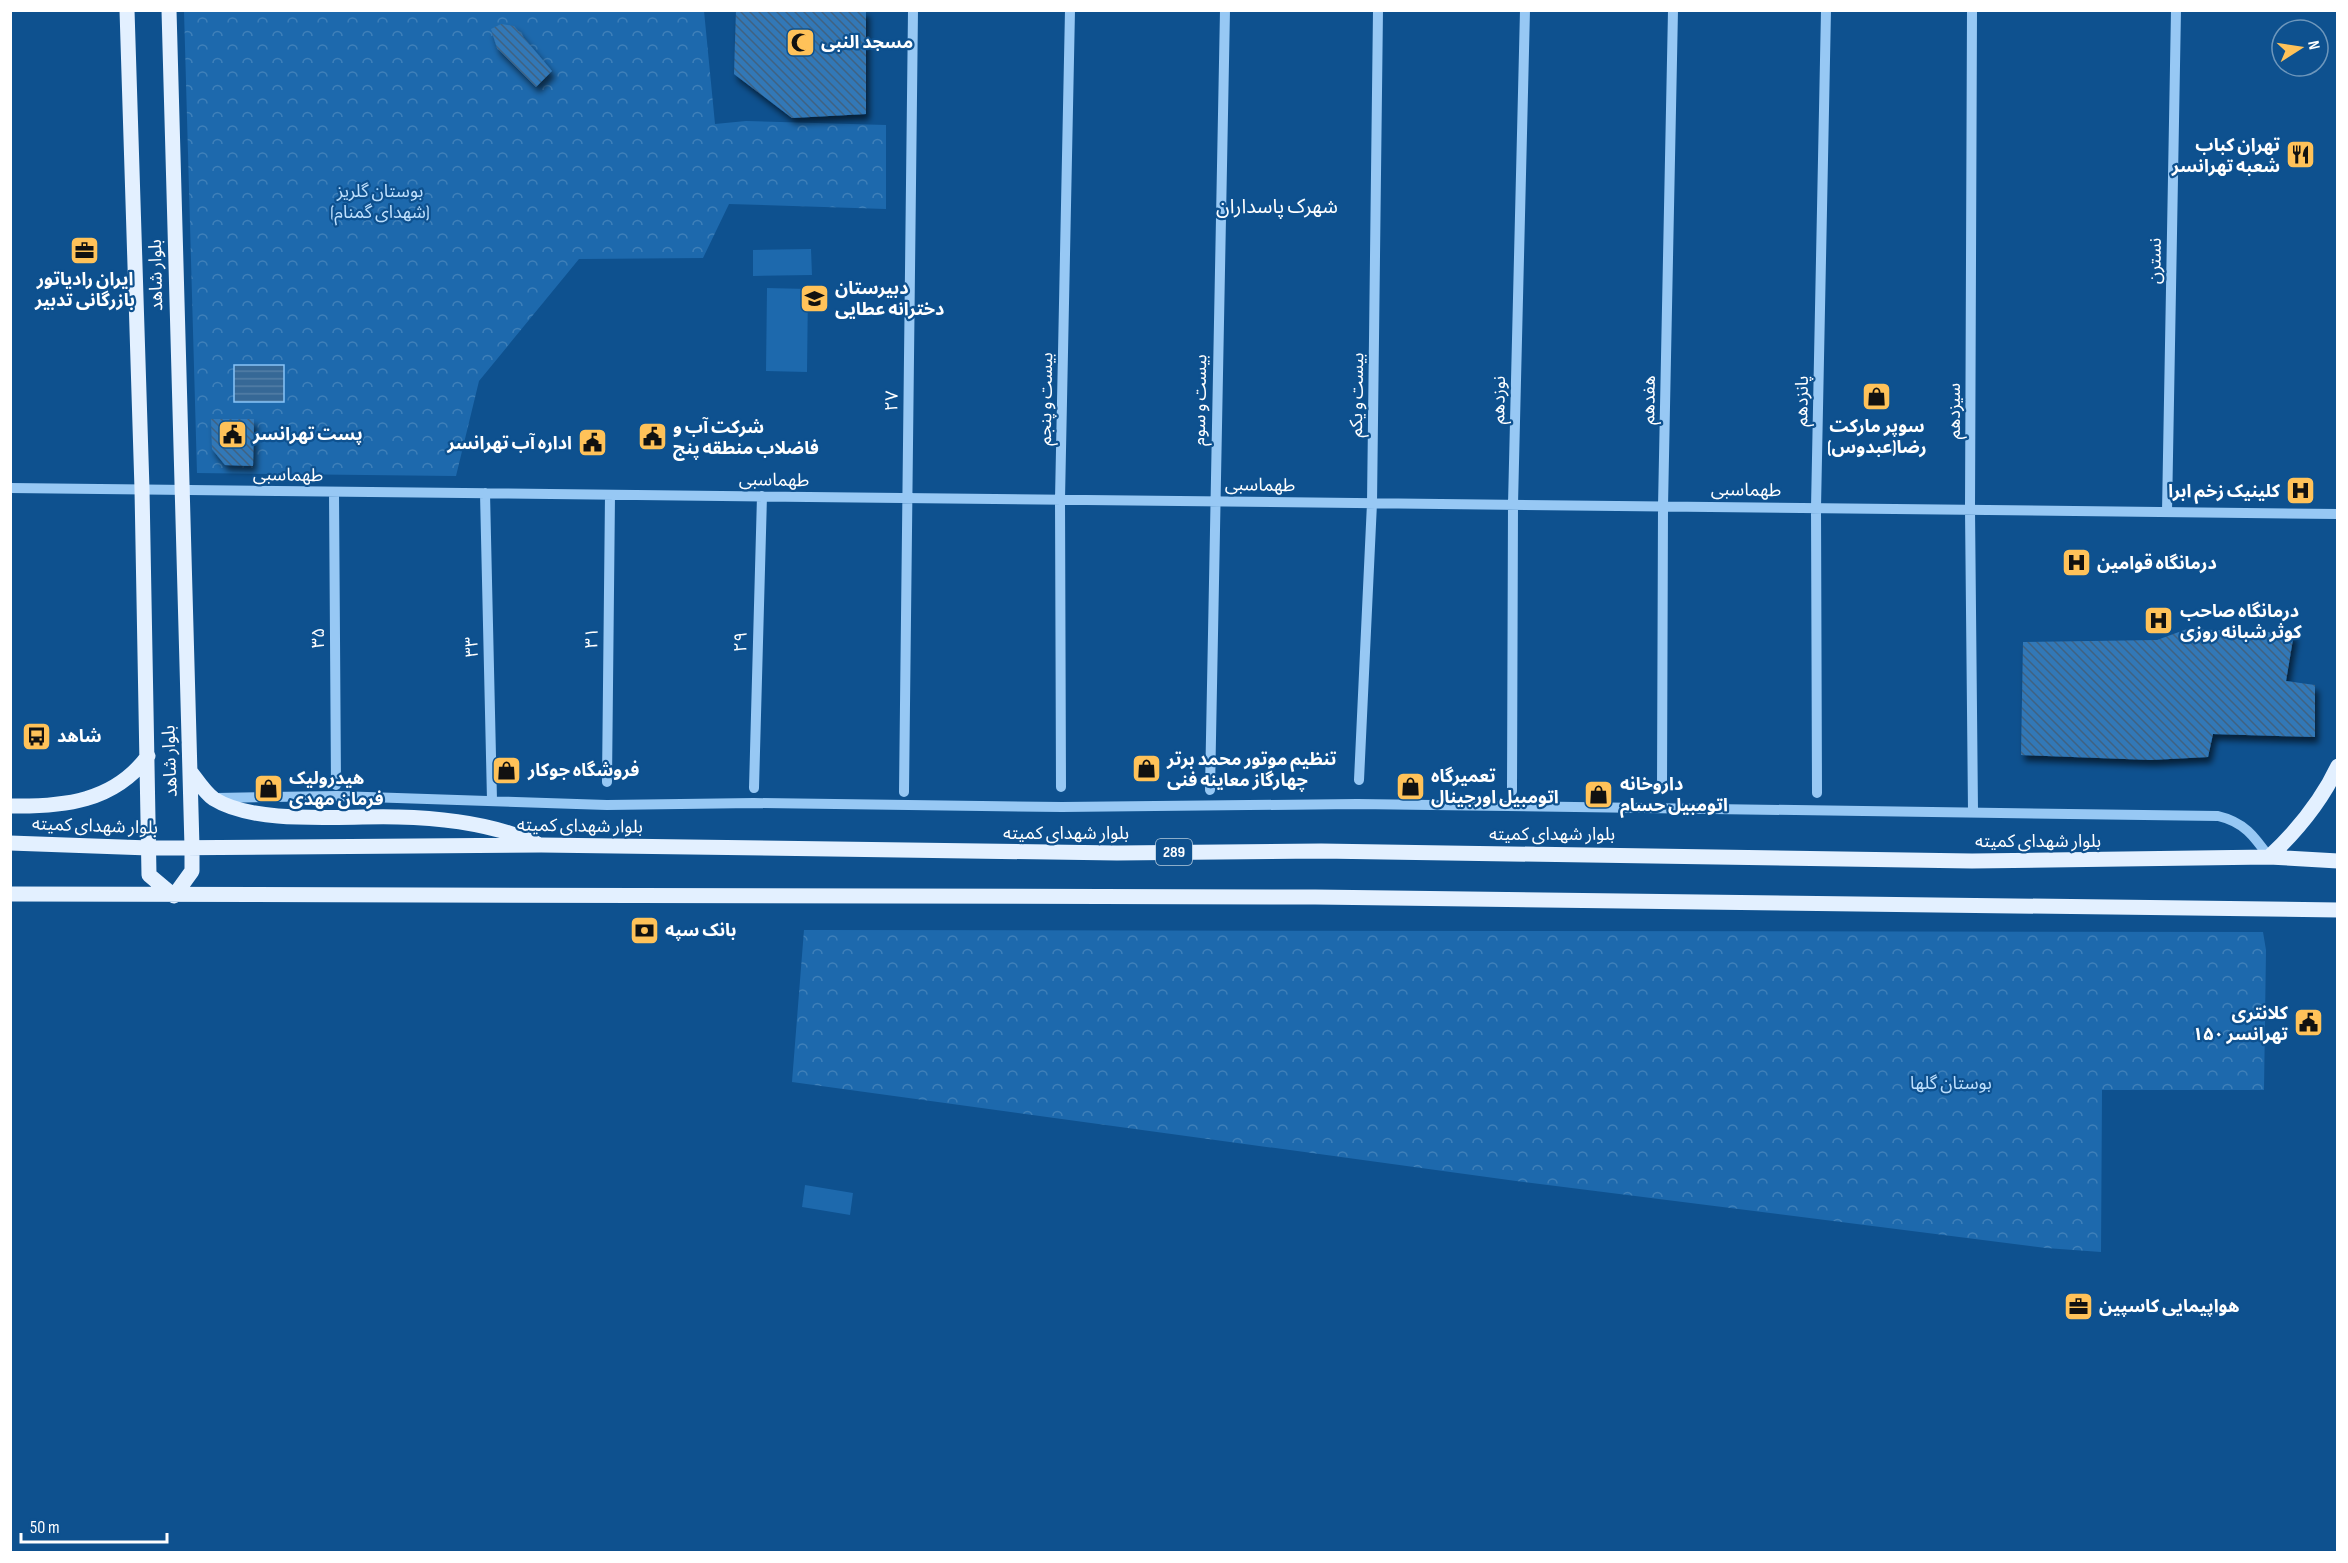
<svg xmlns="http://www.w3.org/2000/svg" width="2348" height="1563" font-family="'Sofia Sans Condensed','Noto Sans Arabic',sans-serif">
<defs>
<pattern id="park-crowns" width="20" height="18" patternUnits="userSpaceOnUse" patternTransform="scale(1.5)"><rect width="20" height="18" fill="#1d69ad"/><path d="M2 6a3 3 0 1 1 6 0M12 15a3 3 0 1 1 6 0" fill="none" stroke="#3f80b9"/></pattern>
<pattern id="water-rules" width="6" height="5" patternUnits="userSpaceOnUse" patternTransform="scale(1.5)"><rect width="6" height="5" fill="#366896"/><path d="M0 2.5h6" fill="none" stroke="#547fa6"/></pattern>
<pattern id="building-back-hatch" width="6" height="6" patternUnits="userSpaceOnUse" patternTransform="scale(1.5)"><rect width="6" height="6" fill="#3278b7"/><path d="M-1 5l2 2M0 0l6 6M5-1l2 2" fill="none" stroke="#3f6282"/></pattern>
<filter id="shadow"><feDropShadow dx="3.5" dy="6" stdDeviation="3" flood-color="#0009"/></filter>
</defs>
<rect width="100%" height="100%" fill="#0e518f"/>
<path fill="#1d69ad" d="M811 249 812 275 753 276V250Z
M767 288 808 289 807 372 766 371Z
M805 1185 853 1193 850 1215 802 1207Z"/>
<path fill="url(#park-crowns)" d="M184 11H704L715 124 746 121 886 125V209L729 204 703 258 579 259 479 381 456 476 197 473Z
M804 930 2263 932 2266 950 2264 1090H2102L2101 1252 2046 1248 1516 1181 792 1082Z"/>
<path fill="url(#water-rules)" stroke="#88c4f8" stroke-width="1.5" d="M234 365H284V402H234Z"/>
<path fill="url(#building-back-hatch)" filter="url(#shadow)" d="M736 10H866V114L792 118 734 74Z
M501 24 514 26 552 71 536 87 497 48 491 29Z
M211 419H254L253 466 225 465 212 449Z
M2187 629 2294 633 2286 681 2315 685V737L2213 734 2208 757 2151 760 2021 755 2023 642 2157 640Z"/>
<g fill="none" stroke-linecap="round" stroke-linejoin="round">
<path stroke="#97c8f4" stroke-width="10" d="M1972 10 1970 510 1973 811
M10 488 2338 514
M334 492 336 785
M485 493 492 800
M2167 512 2176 10
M1359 780 1372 503 1378 10
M607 782 610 495
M1061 787 1060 499 1070 10
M754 788 762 496
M1210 790 1225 10
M1662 790 1663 506 1673 10
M1512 791 1513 504 1525 10
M904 792 913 10
M1817 793 1816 508 1826 10
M216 798 337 796 607 805 754 803 1062 807 1357 804 2218 816C2244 822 2254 836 2269 857"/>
<path stroke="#e3f0ff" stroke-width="15" d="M127 10 142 489 149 875 174 896 192 871V847L169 10
M190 771C197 780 205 793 214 799 257 826 347 815 398 817 444 818 493 824 536 843
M10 806C63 807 114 802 148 756
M10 843 149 848 541 845 1117 853 1321 851 1972 861 2269 857 2338 861
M2269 857C2298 830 2321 802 2338 766
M10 894 1315 897 2338 910"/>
</g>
<defs>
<symbol id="mosque-square" viewBox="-11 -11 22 22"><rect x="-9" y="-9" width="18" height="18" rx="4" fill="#ffc259" stroke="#0e518f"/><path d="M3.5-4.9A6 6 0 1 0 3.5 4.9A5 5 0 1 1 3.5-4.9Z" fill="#111"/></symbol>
<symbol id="restaurant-square" viewBox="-11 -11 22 22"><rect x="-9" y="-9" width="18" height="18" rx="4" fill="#ffc259" stroke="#0e518f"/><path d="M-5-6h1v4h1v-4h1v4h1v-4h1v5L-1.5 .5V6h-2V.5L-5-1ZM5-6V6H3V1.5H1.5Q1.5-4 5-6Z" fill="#111"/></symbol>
<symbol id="office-square" viewBox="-11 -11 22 22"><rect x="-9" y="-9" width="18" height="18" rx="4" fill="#ffc259" stroke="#0e518f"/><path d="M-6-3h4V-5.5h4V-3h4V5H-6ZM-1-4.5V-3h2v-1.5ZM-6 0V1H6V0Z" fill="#111"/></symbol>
<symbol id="school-square" viewBox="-11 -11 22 22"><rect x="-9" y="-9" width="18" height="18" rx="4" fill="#ffc259" stroke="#0e518f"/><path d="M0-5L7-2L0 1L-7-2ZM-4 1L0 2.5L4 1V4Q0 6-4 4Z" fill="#111"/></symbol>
<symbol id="shop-square" viewBox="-11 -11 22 22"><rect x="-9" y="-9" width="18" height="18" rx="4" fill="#ffc259" stroke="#0e518f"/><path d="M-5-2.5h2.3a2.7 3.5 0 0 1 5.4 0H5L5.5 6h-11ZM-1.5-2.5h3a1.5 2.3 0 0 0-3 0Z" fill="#111"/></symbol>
<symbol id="civic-square" viewBox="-11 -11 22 22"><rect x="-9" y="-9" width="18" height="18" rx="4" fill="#ffc259" stroke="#0e518f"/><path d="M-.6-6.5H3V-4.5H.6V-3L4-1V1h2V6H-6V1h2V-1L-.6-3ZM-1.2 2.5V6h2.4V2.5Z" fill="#111"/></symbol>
<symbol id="hospital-square" viewBox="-11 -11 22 22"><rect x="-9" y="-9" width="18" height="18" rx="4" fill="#ffc259" stroke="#0e518f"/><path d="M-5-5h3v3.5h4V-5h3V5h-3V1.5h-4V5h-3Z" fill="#111"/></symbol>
<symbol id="bus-square" viewBox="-11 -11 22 22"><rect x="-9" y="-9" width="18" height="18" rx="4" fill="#ffc259" stroke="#0e518f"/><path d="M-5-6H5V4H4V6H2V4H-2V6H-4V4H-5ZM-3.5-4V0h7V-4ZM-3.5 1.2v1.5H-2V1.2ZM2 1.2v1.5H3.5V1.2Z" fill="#111"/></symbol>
<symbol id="bank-square" viewBox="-11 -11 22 22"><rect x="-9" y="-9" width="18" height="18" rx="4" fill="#ffc259" stroke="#0e518f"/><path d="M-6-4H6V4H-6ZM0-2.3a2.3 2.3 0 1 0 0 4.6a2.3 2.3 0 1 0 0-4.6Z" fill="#111"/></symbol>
</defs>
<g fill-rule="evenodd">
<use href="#mosque-square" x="784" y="26" width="33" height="33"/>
<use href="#restaurant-square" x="2284" y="138" width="33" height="33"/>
<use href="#office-square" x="68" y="234" width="33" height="33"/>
<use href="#school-square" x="798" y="282" width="33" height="33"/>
<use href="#shop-square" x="1860" y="380" width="33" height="33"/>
<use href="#civic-square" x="216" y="418" width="33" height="33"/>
<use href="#civic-square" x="636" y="420" width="33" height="33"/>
<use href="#civic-square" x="576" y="426" width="33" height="33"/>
<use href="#hospital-square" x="2284" y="474" width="33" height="33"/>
<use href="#hospital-square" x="2060" y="546" width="33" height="33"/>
<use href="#hospital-square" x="2142" y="604" width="33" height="33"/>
<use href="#bus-square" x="20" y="720" width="33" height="33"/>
<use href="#shop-square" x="1130" y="752" width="33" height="33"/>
<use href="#shop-square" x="490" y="754" width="33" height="33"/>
<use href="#shop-square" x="1394" y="770" width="33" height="33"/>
<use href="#shop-square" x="252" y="772" width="33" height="33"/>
<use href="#shop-square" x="1582" y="778" width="33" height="33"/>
<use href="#bank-square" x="628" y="914" width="33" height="33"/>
<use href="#civic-square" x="2292" y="1006" width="33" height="33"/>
<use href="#office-square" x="2062" y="1290" width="33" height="33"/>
</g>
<g text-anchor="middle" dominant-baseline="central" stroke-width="4.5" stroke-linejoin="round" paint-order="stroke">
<rect fill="#0e518f" stroke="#b7cbdd" stroke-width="1.5" x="1156" y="839" width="36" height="26" rx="4.5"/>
<g font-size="16" font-weight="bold" fill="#fff">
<text x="1174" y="852">289</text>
</g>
<g font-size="18" font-weight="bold" fill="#fff" stroke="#0e518f" text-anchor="start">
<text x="821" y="42">مسجد النبی</text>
<text x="2280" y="145" text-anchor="end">تهران کباب<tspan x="2280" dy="21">شعبه تهرانسر</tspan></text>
<text x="85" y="279" text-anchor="middle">ایران رادیاتور<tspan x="85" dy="21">بازرگانی تدبیر</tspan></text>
<text x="835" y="288">دبیرستان<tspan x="835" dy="21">دخترانه عطایی</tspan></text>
<text x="1877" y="426" text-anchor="middle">سوپر مارکت<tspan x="1877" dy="21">رضا(عبدوس)</tspan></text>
<text x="673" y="427">شرکت آب و<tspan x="673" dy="21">فاضلاب منطقه پنج</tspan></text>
<text x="253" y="434">پست تهرانسر</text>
<text x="572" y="443" text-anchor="end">اداره آب تهرانسر</text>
<text x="2280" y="491" text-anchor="end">کلینیک زخم ابرا</text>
<text x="2097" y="563">درمانگاه قوامین</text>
<text x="2180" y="611">درمانگاه صاحب<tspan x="2180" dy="21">کوثر شبانه روزی</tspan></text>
<text x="57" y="736">شاهد</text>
<text x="1167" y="759">تنظیم موتور محمد برتر<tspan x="1167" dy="21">چهارگاز معاینه فنی</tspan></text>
<text x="528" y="770">فروشگاه جوکار</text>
<text x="1431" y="776">تعمیرگاه<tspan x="1431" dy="21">اتومبیل اورجینال</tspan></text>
<text x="289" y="778">هیدرولیک<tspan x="289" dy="21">فرمان مهدی</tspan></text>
<text x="1620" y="784">داروخانه<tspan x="1620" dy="21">اتومبیل حسام</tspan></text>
<text x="665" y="930">بانک سپه</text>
<text x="2288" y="1013" text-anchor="end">کلانتری<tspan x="2288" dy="21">۱۵۰ تهرانسر</tspan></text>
<text x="2099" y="1306">هواپیمایی کاسپین</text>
</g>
<g font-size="18" fill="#bee0fe" stroke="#0e518f">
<text x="380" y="191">بوستان گلریز<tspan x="380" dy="21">(شهدای گمنام)</tspan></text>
<text x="1951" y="1083">بوستان گلها</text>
</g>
<g font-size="18" fill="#fff" stroke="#0e518f">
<text transform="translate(2155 261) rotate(-89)">نسترن</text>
<text transform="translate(156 275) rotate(-91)">بلوار شاهد</text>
<text transform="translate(1357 395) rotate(-89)">بیست و یکم</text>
<text transform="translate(1046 399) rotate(-89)">بیست و پنجم</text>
<text transform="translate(1200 400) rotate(-89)">بیست و سوم</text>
<text transform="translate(1499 400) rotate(-89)">نوزدهم</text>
<text transform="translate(1649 400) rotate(-89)">هفدهم</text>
<text transform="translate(892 401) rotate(-89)">۲۷</text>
<text transform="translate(1802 401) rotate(-89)">پانزدهم</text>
<text transform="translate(1954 411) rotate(-90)">سیزدهم</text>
<text transform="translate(288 475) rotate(1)">طهماسبی</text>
<text transform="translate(774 480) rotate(1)">طهماسبی</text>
<text transform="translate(1260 485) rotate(1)">طهماسبی</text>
<text transform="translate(1746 490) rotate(1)">طهماسبی</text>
<text transform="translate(318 638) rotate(-90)">۳۵</text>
<text transform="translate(592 638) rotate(-89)">۳۱</text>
<text transform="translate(741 642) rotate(-89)">۲۹</text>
<text transform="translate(472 647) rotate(-91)">۳۳</text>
<text transform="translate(170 761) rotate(-92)">بلوار شاهد</text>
<text transform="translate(95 826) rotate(2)">بلوار شهدای کمیته</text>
<text transform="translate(580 826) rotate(1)">بلوار شهدای کمیته</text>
<text x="1066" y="833">بلوار شهدای کمیته</text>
<text x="1552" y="834">بلوار شهدای کمیته</text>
<text x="2038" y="841">بلوار شهدای کمیته</text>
</g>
<g font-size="20" fill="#fff" stroke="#0e518f">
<text x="1277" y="207">شهرک پاسداران</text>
</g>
</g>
<rect width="2348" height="1563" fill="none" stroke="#ffffff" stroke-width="24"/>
<g transform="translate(2300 48) rotate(78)"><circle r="28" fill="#0e518f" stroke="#6e97bc" stroke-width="1.5"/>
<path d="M0-4.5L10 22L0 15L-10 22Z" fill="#ffc259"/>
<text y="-9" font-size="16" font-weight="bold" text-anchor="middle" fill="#ffffff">N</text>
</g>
<path d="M21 1533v9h146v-9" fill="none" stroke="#ffffff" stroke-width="3"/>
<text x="30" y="1533" font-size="18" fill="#ffffff" stroke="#0e518f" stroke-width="4.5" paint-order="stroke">50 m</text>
</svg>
